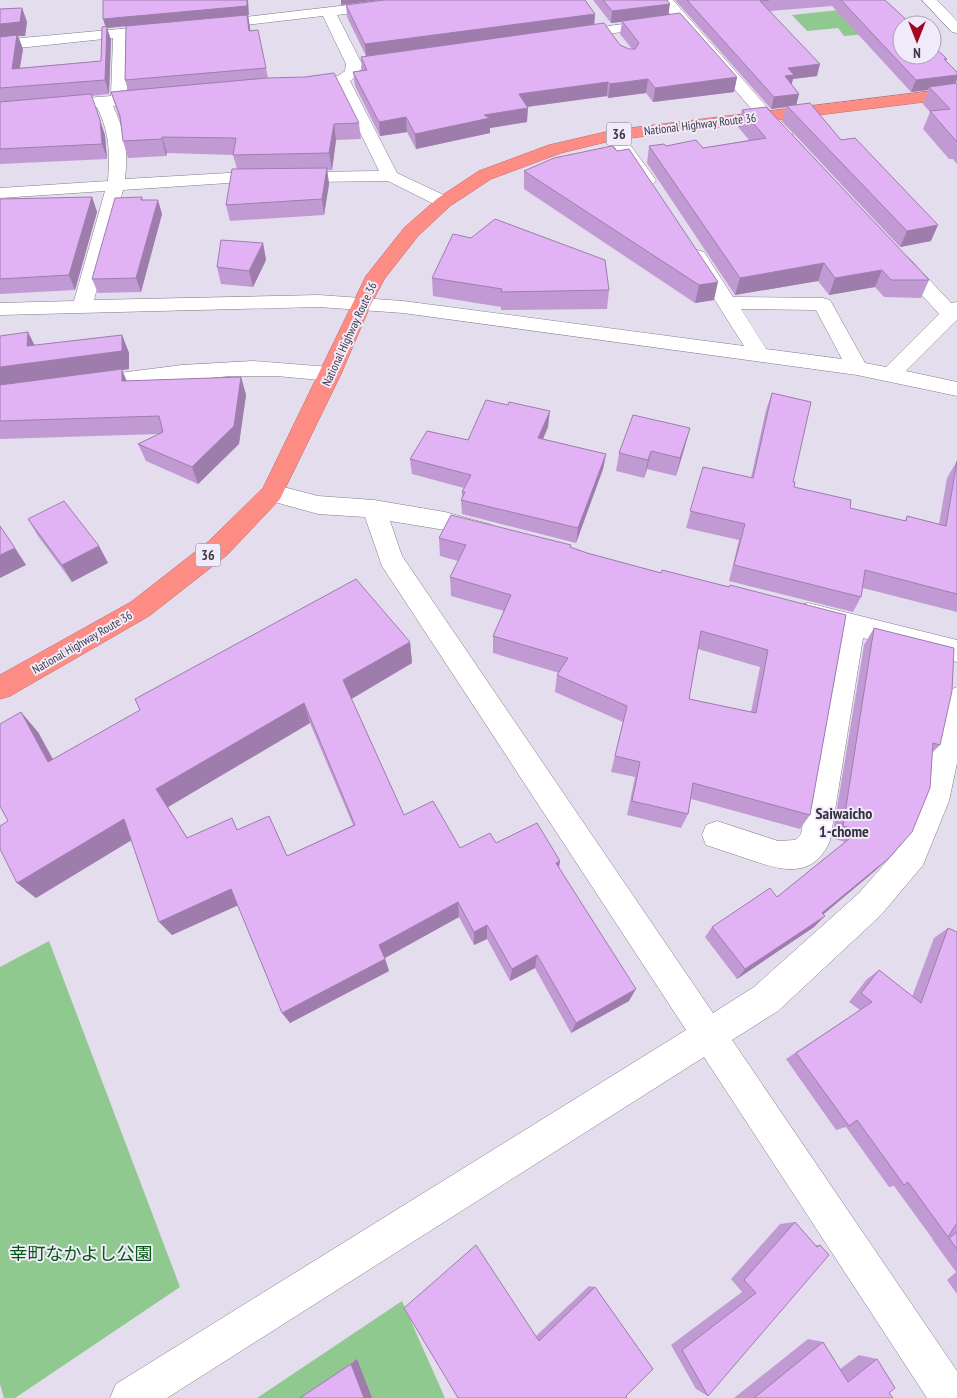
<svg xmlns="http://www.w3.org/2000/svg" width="957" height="1398" font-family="'PT Sans Narrow','Noto Sans JP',sans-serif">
<rect width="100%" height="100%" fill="#e3ddee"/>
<path fill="#90c98f" d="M877 6 902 31 844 36 838 28 807 31 792 15Z
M49 941 180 1287 15 1398H4L0 1384V967Z
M402 1301 445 1398H257Z"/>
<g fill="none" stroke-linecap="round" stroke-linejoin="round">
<defs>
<path id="minor" d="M391 0H435L433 3 428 4 337 15 362 64 360 73 350 81 397 173 450 198 453 202 450 206 444 207 438 206 388 181 228 183 123 190 94 300 319 295 403 301 744 346 687 256 690 252 697 250 704 252 733 297 823 298 830 300 865 363 886 367 939 314 891 261 894 257 901 255 908 257 951 303 957 302V320L906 371 957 382V396L857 375 403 313 319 307 0 315V303L74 301 105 191 0 198V188L108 181C110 152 110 134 97 107L0 115V105L111 96 113 38 0 50V40L163 25 168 26 170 29 168 32 128 37 127 95H156L158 98 156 101 150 103 113 106C126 134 128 149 125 179L228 173 379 171 337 85 302 90 296 88 294 85 296 82 302 80 338 76 345 71 346 64 323 16 211 29 206 28 204 25 206 22 211 21ZM741 309 816 310 842 359 766 349Z
M658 0H673L772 113 791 131 793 135 791 139H779L760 119Z
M922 0H937L957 21V33L952 32Z
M659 19 664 20 666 23 664 26 573 39 568 38 566 35 568 32 573 31Z
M614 130 620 131 653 176 656 180 653 184 647 185 641 184 606 135 608 131Z
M253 361 330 367 338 369 341 374 338 379 330 381 277 376H230L88 391 80 389 77 384 80 379 88 377 182 365Z
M272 484 318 496 374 500 445 512 492 525 495 531 492 537 483 540 445 530 390 521 402 556 713 1013 754 987 859 893 901 845 919 801 943 699 947 691 957 687V763L949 801 923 865 881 915 778 1011 732 1040 957 1371V1398H927L704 1057 167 1398H110L116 1384 686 1030 382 566 365 517 318 514 264 499 260 493 264 487Z
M808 603 957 640V662L863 638 830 841C813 879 783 871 751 860 736 855 721 850 706 845L702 835 706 825 717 821 778 841 795 840 801 834 838 631 799 620 795 613 799 606Z"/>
<path id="highway" d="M957 88V98L614 140 561 153 491 179 450 206 418 236 385 278 371 304 341 374 280 499 227 555 149 616 10 696 0 699V675L131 602 209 541 263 488 366 276 404 228 438 198 479 171 549 145 614 130Z"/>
</defs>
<use href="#minor" stroke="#827c8b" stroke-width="1"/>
<use href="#highway" stroke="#b96f6d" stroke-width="1"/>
<use href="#minor" fill="#fff" fill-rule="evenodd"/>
<use href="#highway" fill="#fc8c84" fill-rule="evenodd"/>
</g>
<path fill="#c29ad3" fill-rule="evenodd" d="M593 0H667L669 15 737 77 734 92 653 102 646 93 608 98 607 96 527 107V122L490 128V133L416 149 407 132 380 136 355 86 353 72 362 70 361 57 366 56 347 17 346 5 595 14 594 25 620 45 629 49H632L620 34 622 22 611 23Z
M675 0H885L947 59 946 61 956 83H957V164L953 159H949L923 129 930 112 923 104 928 90 911 92 832 6 770 11 817 76 793 79 791 85 799 94 796 105 841 140 931 241 900 247 782 121 786 107 771 109Z
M22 8 27 22 25 36H18L23 49 20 68 101 61 102 27 249 15H248L250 31 266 68 268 78 359 123 361 139 336 140 332 170H327L329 184 324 215 230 221 226 205 237 169 233 155 167 153 166 156 128 158 123 141 120 120 111 92 128 90 125 80 126 26 107 28 111 40 109 94 91 96 105 135 107 159 0 164V9Z
M742 110 929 280 921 298 884 297 875 287 829 295 818 281 735 295 647 163 649 146H666L703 148 749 140 738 127Z
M617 151 714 300 695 303 524 189V171Z
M92 197 97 212 75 290 0 294V199Z
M142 197 143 200 162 214 141 292 98 293 92 279Z
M263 243 266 260 253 287 221 284 217 267Z
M432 278 609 290 607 309 501 310V307L433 296Z
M122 335 129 353V369L122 370 127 381 241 377 246 395 239 444 198 484 146 461 138 444 159 434 0 439V336L35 346Z
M772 393 794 487 850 508 905 521 907 516 939 524 947 478 957 461V612L863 588 861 597 853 612 729 581 739 540 686 528 703 467 751 478 766 410Z
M548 427 543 439 606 454 603 469 576 543 462 514 461 500 462 497V492L464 488 412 474 410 459 468 440Z
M690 428 685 446 676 476 647 469 644 478 616 471 619 453Z
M28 519 99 546 108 563 72 582 38 536Z
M439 538 570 547 587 553 661 573 729 587 846 615 810 815 800 829 691 799 688 814 681 828 627 815 635 777 611 772 623 722 555 692 557 675 559 673 493 653V636L504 611 451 596 450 577 458 561 440 556ZM698 649 760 667 751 712 689 699Z
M874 628 940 745 932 753 876 870 823 914 814 927 737 979 705 937 712 927 777 897 845 842 832 838 864 645Z
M410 642 412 663 351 699 404 815 460 848 496 843 560 861 559 868 629 1001 571 1033 535 968 510 981 487 939 474 945 459 917 385 958 389 971 290 1023 238 905 172 935 132 840 36 898 17 883 8 821 38 732 53 759ZM310 723 353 825 287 856 277 833 238 829 187 838 168 807Z
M948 928 957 932V1294L947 1280 956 1272 932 1239 933 1238H932L894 1186 889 1187 846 1127 836 1130 786 1059 860 1010 849 1002 867 979 879 970 912 997 934 938Z
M795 1222 815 1245H820L708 1396 696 1389 671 1345 742 1292 731 1279 780 1224Z
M589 1286 595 1287 653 1369 458 1398 536 1336Z
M808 1339 823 1342 840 1369 859 1355 877 1359 889 1393 893 1398H734Z
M357 1359 372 1398H299Z"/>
<path fill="#9e7dac" d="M248 0 249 15H248L250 27 251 44 249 31 247 15 107 28 111 40 109 94 105 80 106 28 103 19Z
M341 0H381L341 5Z
M670 4 668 16 611 23 612 11Z
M22 8 27 22 25 36H18L23 49 17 83 0 38V24Z
M595 14 594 26 366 56 365 44Z
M820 64 817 76 793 79 791 87 782 88 788 68Z
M957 75V80L954 86 929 87 928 90 911 92 916 80Z
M737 77 734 92 653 102 655 88Z
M648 79 646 93 608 98 610 84Z
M608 82 607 96 518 108 519 94Z
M799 94 796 106H787L786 107 771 109 774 97Z
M528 108 527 122 490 128V133L416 149 415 134 484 115Z
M406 117 407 132 380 136 379 122Z
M100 120 105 135 107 159 102 144Z
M334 124 336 140 332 170 329 153Z
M162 137 167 153 166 156 162 139Z
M327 168 329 184 324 215 322 199Z
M92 197 97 212 75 290 69 275Z
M158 200 162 214 141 292 136 278Z
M938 225 931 241 900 247 907 231Z
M263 243 266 260 253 287 249 271Z
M824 263 818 281 735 295 740 278Z
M882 270 875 287 829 295 835 278Z
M718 282 714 300 695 303 699 285Z
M28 332 37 350 122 335 129 353V369L122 370 129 387 0 386V367L27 346Z
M241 377 246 395 239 444 198 484 192 467Z
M550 411 548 427 537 453 538 438Z
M690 428 685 446 676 476 680 458Z
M651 451 647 469 644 478 648 460Z
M606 454 603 469 576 543 578 528Z
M99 546 108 563 72 582 62 565Z
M15 548 26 565 0 578V555Z
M410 642 412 663 348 701 343 680Z
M304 703 310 723 168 807 198 855 187 838 156 789Z
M21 712 38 732 64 780 48 762Z
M124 819 138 836 36 898 17 883Z
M889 858 876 870 812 924 822 913Z
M560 861 557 877 556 863Z
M231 889 241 904 172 935 159 922Z
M458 902 459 917 383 959 379 945Z
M825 916 814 927 737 979 745 969Z
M487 925V939L474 945V932Z
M537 955 535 968 510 981 512 969Z
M385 959 389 971 290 1023 282 1013Z
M636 989 629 1001 571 1033 576 1023Z
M357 1359 372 1398H364L351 1364Z"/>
<path fill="#e1b3f5" stroke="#9e7dac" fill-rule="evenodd" d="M103 0H247V6L103 19Z
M384 0H585L595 14 365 44 346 5Z
M603 0H667L670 4 612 11Z
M687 0H769L760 1 820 64 788 68 794 75 785 76 799 94 774 97Z
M841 0H885L912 25H902V55H932V45L947 59H944L957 72V75L916 80Z
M22 8 20 22 0 24V9Z
M680 13 737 77 655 88 648 79 610 84 608 82 519 94 528 108 484 115 490 118 415 134 406 117 379 122 353 72 367 70 361 57 604 23 620 45 629 49H635L639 43 622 21Z
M247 15 249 31 258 30 266 68 125 80 126 26Z
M107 26 105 80 0 88V37L17 35 12 69 101 61 102 27Z
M334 73 359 123 334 124 329 153 233 155 236 138 162 137V139L123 141 120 116 111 92 267 78 305 77Z
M957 83V142L930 111 950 109 929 87Z
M91 94 100 120 102 144 0 149V102Z
M810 103 841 140 855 138 938 225 907 231 787 106Z
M766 107 929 280H891L882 270 835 278 824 263 740 278 649 146 664 144 666 146 696 140 703 148 766 138 742 110Z
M612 146 617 151 629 149 718 282 699 285 524 171 554 158Z
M327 168 322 199 226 205 232 169Z
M92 197 69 275 0 279V199Z
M142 197 141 200H158L136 278 92 279 115 198Z
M495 219 605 260 609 290 501 292 502 289 432 278 453 234 471 238Z
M221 240 263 243 249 271 217 267Z
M28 332 27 346 122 335V351L0 367V336Z
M122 369V381L241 377 234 426 192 467 138 444 163 432 159 416 0 421V385Z
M772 393 811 402 793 482H795L794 487 851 500 850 508 906 521 907 516 946 526 957 461V594L865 570 861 597 734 565 745 524 690 511 703 467 753 478Z
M486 400 508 405 509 402 550 411 538 438 606 454 578 528 461 500 465 492H462L471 475 410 459 427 431 468 440Z
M633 415 690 428 680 458 651 451 648 460 619 453Z
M64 501 99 546 62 565 28 519Z
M451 515 571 545 570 547 587 553 661 573 662 570 729 587 730 585 846 615 810 815 693 783 688 814 632 801 640 762 615 756 627 706 557 675 568 658 493 636 511 595 450 577 466 545 439 538ZM701 631 768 650 756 713 689 699Z
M0 526 15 548 0 555Z
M356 579 410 642 343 680 404 815 433 801 460 848 490 833 496 843 537 823 560 861 556 863 636 989 576 1023 537 955 512 969 487 925 474 932 458 902 379 945 385 959 282 1013 231 889 159 922 124 819 17 883 0 849V826L8 821 0 806V724L21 712 48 762 140 710 135 699ZM304 703 355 825 287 856 269 816 237 830 232 818 187 838 156 789Z
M874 628 954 648 952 691 940 745 933 743 930 788 912 832 889 858 822 913 825 916 745 969 712 927 770 888 777 897 860 830 843 826Z
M948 928 957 932V1223L948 1237 908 1182 904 1185 857 1120 849 1126 796 1053 872 1002 861 993 879 970 921 1003Z
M795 1222 817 1247 820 1245 829 1255 708 1396 682 1350 756 1293 744 1280Z
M957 1232V1249L949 1238Z
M476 1245 539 1341 595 1287 653 1369 626 1396 627 1398H458L404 1308Z
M823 1342 848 1382 877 1359 895 1388 889 1393 893 1398H754Z
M351 1364 364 1398H300Z"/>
<g text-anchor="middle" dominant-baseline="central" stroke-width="4" stroke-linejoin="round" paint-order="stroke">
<g font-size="12" fill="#3d3a41" stroke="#f0eafb">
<text transform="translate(700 124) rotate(-7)">National Highway Route 36</text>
<text transform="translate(349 334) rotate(-65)">National Highway Route 36</text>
<text transform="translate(82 642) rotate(-30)">National Highway Route 36</text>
</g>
<g fill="#f0eafb" stroke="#736f79" stroke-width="1">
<rect x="606.5" y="122.5" width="25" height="23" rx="4"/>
<rect x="195.5" y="543.5" width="25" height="23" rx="4"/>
</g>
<g font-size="14" font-weight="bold" fill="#3d3a41">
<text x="619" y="134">36</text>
<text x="208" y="555">36</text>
</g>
<g font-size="16" font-weight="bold" fill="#37323f" stroke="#f0eafb">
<text x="844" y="813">Saiwaicho<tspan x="844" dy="18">1-chome</tspan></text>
</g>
<g font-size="18" fill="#015c0d" stroke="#f0eafb">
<text x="81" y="1253">幸町なかよし公園</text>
</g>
</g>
<g transform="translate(917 40) rotate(180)"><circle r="24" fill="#f0eafb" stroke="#a8a4b1"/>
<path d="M0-4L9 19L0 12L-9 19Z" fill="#a40722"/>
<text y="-8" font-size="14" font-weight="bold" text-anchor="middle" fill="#3d3a41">N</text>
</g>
</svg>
